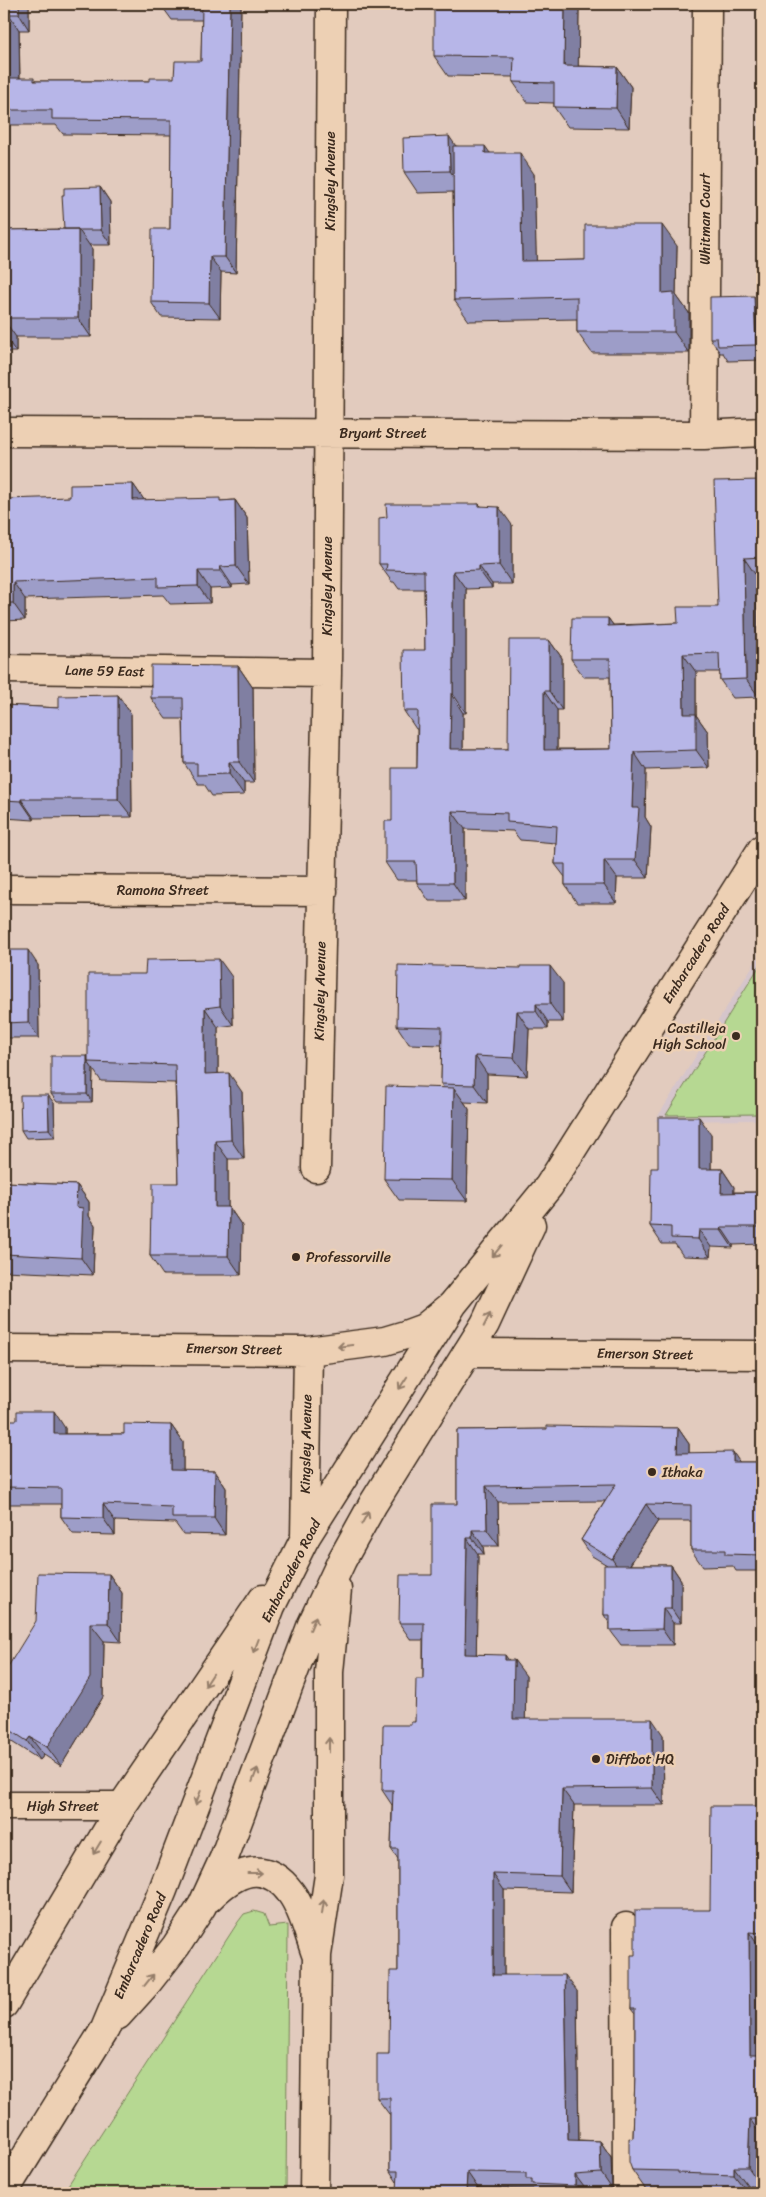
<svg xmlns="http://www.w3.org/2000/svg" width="766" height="2197" font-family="Sriracha,sans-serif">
<rect width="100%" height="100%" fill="#e2cbbe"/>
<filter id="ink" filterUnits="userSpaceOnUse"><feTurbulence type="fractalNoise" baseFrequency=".02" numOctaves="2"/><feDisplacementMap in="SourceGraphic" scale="10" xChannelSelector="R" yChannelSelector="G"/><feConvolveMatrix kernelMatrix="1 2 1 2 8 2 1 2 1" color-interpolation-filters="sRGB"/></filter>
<g filter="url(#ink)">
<path fill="#d5c5cb" d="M762 951V1120L655 1121Z"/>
<path fill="#b6d892" stroke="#788158" d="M762 962V1114L666 1115Z
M254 1911 264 1914 269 1927 288 1925 286 2193H63L238 1922 244 1914Z"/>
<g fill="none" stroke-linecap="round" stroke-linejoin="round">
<defs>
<path id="minor" d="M4 432 704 435 762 432
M704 435 707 4
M4 669 327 673
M4 889 323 891
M316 1168 327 673 331 4
M4 1349 308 1351 385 1341 405 1335 424 1328 450 1307
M467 1353 762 1355
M305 1538 308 1351
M4 1806H122
M626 1927 627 2185 631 2193"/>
<path id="major" d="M209 1898C235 1872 264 1857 291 1893 303 1909 309 1935 316 1954
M4 2004 122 1806 263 1599
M118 2015 147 1983 176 1946 202 1906 224 1858 312 1624 342 1560 373 1504 485 1324 531 1225
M4 2192 105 2029 163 1890 271 1606 305 1538 453 1304 549 1186 762 849
M314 2193 317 1955 329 1875V1672L337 1589"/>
</defs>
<use href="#minor" stroke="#3b2a1e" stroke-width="31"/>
<use href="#major" stroke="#3b2a1e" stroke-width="31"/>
<use href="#minor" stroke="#edd0b4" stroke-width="28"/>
<use href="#major" stroke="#edd0b4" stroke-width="28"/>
</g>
<path fill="#9d9dc8" stroke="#3b2a1e" d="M4 4H29V30H19L20 78 36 81H150L174 78 201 61 202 20H172L161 5V4H241L236 273 221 272 220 318 161 317 151 302 170 229 171 135 63 134 56 125H4Z
M579 8 578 66 617 67 631 87 629 128 568 127 554 107V103L527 102 513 82V77L448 76 434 56Z
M456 146 490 153 534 174 536 261 585 260 677 246 676 295 689 313V353H592L577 332V319L469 321 454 300 453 192 418 193 404 172Z
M100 187 110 202 111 245H89L92 249 91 337H16V352H4V222L9 230 64 229Z
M762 307V360L728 361 723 353H720L710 338Z
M762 480V576L757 577 759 697 733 698 720 680V672H696V715L708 732 709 768 646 770 645 817 651 827 648 878H617L616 903H577L565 885V877L555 864 556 843 520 840 513 831 465 829V901H429L417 883V880H397L385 862 392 821 417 768V729H416L404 711 425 650 424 589H399L394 582H392L379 564 387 517 479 504 481 506 512 525V584H492V588L466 589V713H463V749H508L549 640 562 658V710H557V749H611L610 677H584L571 659 608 618 613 625 678 623 718 607Z
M133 484 144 500 221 501 235 500 247 518 249 584 232 585V588L210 589V603L170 604 163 595 25 599V620L4 621V504L70 497Z
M238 666 253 688 254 783H244V795L212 796 204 784H198L184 763 183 719H166L151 698Z
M118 695 131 714 132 817 34 818V820L4 818V705L59 708Z
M4 950 38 965 39 1038H4Z
M232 977 233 1025 218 1027V1073L242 1092 244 1159H228V1207H229L242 1226 241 1275H163L150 1256 153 1203 178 1183 175 1083 101 1081 93 1069 92 1102H57L51 1094 87 1056Z
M563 983V1022H548V1029H529L527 1076 487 1074V1103L464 1102 469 1109 467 1201 399 1200 384 1179 443 1087 441 1084 442 1045 409 1044 397 1026Z
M54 1103 55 1137 26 1138 21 1130Z
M711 1134V1169H722L734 1187 733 1192H762V1244L733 1245V1248L711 1247 710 1257 683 1256 675 1244H662L650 1226 658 1168Z
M4 1182 77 1185 89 1202V1216L95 1225 93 1275 4 1271Z
M4 1420 65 1428V1434H124L171 1425 183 1442V1471H215L226 1488 225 1535 183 1534 175 1523 115 1521V1535L73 1534 61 1517V1504H4Z
M678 1428 689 1444V1453L739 1462H762V1571H736L733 1566 703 1567 691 1550V1521H658L630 1565H671L681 1580V1623H673V1645H621L610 1630V1624L604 1615 607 1565 592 1556 581 1540 605 1501 498 1502 499 1546H483L484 1554H478L476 1654 509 1660 526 1676 525 1719 663 1735 664 1805H574L571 1892 504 1890V1975L577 1991 579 2140 600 2141 611 2157 612 2189 587 2191V2193H536L533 2189 478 2188 397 2182 390 2171V2114H389L377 2098 389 2054 398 1971V1859L391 1849 392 1805 382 1790 411 1725 415 1722 423 1679V1640H411L399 1623 432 1575 457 1504V1430Z
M109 1574 122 1593 121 1642 104 1641 103 1697 61 1766 44 1755 40 1760 4 1737V1673Z
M758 1806 762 1812V2187L748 2186V2193L692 2192 690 2191 646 2190 632 2170 635 2075V2014L631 2009 635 1955 710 1910Z
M4 1866 9 1874 8 1910H4Z"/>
<path fill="#807fa2" stroke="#3b2a1e" d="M19 4H29V30L19 14Z
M230 4H241L236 273 225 257Z
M565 4H576L579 8 578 86 564 66Z
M9 14 19 30 20 93 9 78Z
M617 67 631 87 629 128 616 108Z
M449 136 464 158 465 192 450 171Z
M485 146 500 167 485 153Z
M520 153 534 174 537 282 522 261Z
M100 187 110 202 111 245 101 230Z
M4 222 16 239 4 232Z
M662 225 677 246 676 295 689 313V353L674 332 662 293Z
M78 229 92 249 91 337 78 318Z
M210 257 221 272 220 318 209 303Z
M754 296 762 307V354L756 345Z
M4 320 16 337V352L4 335Z
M133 484 145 501 133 500Z
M235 500 247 518 249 584 236 566Z
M499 507 512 525V584L499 565Z
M744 558 757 577 759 697 746 679Z
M479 566 492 584V588L479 570Z
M220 567 232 585V588L220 571Z
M198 571 210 589V603L198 586Z
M453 571 466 589V713L453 694Z
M13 582 25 599V620L13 603Z
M608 618 621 636 608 626Z
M549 640 562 658V710L549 691Z
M683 654 696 672V715L708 732 709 768 696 750 684 714Z
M238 666 253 688 254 783 239 762Z
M544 691 557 710V768L544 750Z
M451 694 463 713V767L450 749Z
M118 695 131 714 132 817 118 799Z
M634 752 646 770 645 817 651 827 648 878 635 860 632 808Z
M229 762 244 783V795L229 774Z
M21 799 34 818V820L21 801Z
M452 811 465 829V901L453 883Z
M604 860 617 878 616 903 604 885Z
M28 950 38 965 39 1038 28 1022Z
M219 959 232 977 233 1025 220 1006Z
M550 966 563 983V1022L550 1004Z
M536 1004 548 1022V1029L536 1011Z
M205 1008 218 1027V1092L205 1074Z
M517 1011 529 1029 527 1076 514 1058Z
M87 1056 88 1062 93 1069 92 1102 87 1094Z
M475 1056 487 1074V1103L474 1085Z
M229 1073 242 1092 244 1159 231 1140Z
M454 1088 469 1109 467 1201 452 1180Z
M48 1095 54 1103 55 1137 49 1129Z
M699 1117 711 1134V1186L699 1169Z
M215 1141 228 1159V1226L215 1207Z
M722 1169 734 1187 733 1210 721 1193Z
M77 1185 89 1202V1216L95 1225 93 1275 81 1258 76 1207Z
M229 1207 242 1226 241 1275 228 1256Z
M721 1227 733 1245V1248L721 1230Z
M699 1230 711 1247 710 1257 698 1239Z
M54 1411 65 1428V1450L54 1434Z
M171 1425 183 1442V1487L171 1470Z
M678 1428 689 1444V1469L677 1453Z
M733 1452 744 1469 733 1462Z
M215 1471 226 1488 225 1535 214 1518Z
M486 1486 498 1502 499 1546 487 1530Z
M103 1504 115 1521V1535L103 1518Z
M646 1504 658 1521 623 1575 612 1559Z
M472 1530 483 1546 484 1554 472 1538Z
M467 1538 478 1554 476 1670 465 1654Z
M671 1565 681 1580V1623L671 1608Z
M109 1574 122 1593 121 1642 108 1623Z
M663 1608 673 1623V1645L662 1629Z
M90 1623 104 1641 103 1697 61 1766 47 1747Z
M505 1655 514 1667V1660L526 1676 525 1736 513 1719 505 1660Z
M652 1719 663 1735 664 1805 652 1788Z
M30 1737 44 1755 40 1760 27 1741Z
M562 1789 574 1805 571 1892 560 1876Z
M758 1806 762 1812V1892L761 1891 757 1851Z
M4 1866 9 1874 8 1910 4 1904Z
M493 1874 504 1890V1992L493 1975Z
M749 1932 762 1951V2072L750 2055Z
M565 1975 577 1991 579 2156 568 2140Z
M750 2119 762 2137V2187L748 2167Z
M600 2141 611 2157 612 2189 601 2173Z
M734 2167 748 2186V2193L734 2175Z
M467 2172 478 2188V2193H466Z
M575 2175 587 2191V2193H580L575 2186Z"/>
<path fill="#b7b6e8" stroke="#3b2a1e" d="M4 4H19V14H9V78H34V81H150V78H174L175 61H201L202 5H161V4H230L225 257H210L209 303 151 302 152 229H170L171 120 52 119V110H4Z
M434 4H565L564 66 617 67 616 108 554 107V83L513 82 514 57 434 56Z
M449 136 450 171 404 172 403 138Z
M453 146H485V153H520L522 261 585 260V225H662V293L674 292V332H577V297L454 300Z
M100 187 101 230H78V229H64L62 195H64V188Z
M78 229V318H4V230Z
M754 296 756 345 718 346 717 338H710V297Z
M762 480V557L744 558 746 679 720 680 719 653 683 654 684 714H696V750L634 752 632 808H639L635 860H604V885H565V864H555L557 826 507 822V813L452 811 453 883H417L416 862H385V821H392V768H417L418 711H404L403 650H425L424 571 386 570 387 564H379V518L387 517 386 504H479V506L499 507V565L479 566V570L453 571V694H451L450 749H508L509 640H549V691H544V750L611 749 610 659H571L572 618H608V626L678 623 677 607H718L714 481Z
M133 484V500L220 498V501L235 500 236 566 220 567V571H198V586L158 587V577L13 582V603H4V504H6V499L70 497V485Z
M151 665 238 666 239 762H229V774L197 775V763H184L183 698H151Z
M118 695V799H21V801L4 800V705L59 708V696Z
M4 950H28V1022L4 1023Z
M219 959 220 1006 205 1008V1074L229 1073 231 1140 215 1141V1207H229L228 1256H150L151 1203H153V1183H178L175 1065 88 1062V974H145L146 960Z
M398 965 520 968V966H550V1004H536V1011H517L514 1058 475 1056 474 1085 441 1084 442 1027 397 1026Z
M51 1056H87V1094H51Z
M386 1086 454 1088 452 1180 384 1179Z
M20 1095H48L49 1129 21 1130Z
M658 1117H699V1169H722L721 1193 762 1192V1227H721V1230H699L698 1239 671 1238V1227L650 1226 651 1168H658Z
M4 1182 77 1185 76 1207 83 1208 81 1258 4 1254Z
M17 1411H54V1434H124V1424L171 1425V1470L215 1471 214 1518H172V1507L103 1504V1518L61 1517V1488L4 1487V1420H17Z
M547 1426 678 1428 677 1453 733 1452V1462H762V1555L725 1554V1550H691V1505L646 1504 612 1559 581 1540 616 1484 486 1486 487 1530H472V1538H467L465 1654 505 1655V1660H514L513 1719H652V1788L562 1789 560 1876 493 1874V1975H565L568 2140 600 2141 601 2173 575 2175V2186L532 2184V2179H526V2173L467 2172 466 2193H397L398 2171H390V2098H377V2054H389L390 1971H398V1849H391L393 1790H382L383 1725H411V1722H415L416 1679H423L424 1623H399L400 1575H432V1504H457V1430L547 1429Z
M604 1565H671V1608H663L662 1629 610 1630V1615H604Z
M38 1573 109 1574 108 1623H90V1678L47 1747 30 1737 27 1741 4 1726V1673L36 1621Z
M711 1806H758L757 1851H762V1933L749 1932 750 2055H762V2119H750L748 2167H734V2175L678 2173V2171L632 2170 629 2162V2138L633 2139 635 2075V2009H631V1955H635V1910H710Z"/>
<defs><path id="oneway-shaft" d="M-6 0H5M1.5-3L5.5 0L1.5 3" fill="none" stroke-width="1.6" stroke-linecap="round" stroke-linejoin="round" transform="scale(1.25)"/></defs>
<g stroke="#947d69">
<use href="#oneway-shaft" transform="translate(497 1251) rotate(129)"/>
<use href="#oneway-shaft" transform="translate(487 1320) rotate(-63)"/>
<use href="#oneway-shaft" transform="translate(345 1346) rotate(173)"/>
<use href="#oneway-shaft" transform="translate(403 1383) rotate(123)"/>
<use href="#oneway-shaft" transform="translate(365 1518) rotate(-61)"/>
<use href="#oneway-shaft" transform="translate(313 1623) rotate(-67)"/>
<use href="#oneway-shaft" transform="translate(256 1646) rotate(111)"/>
<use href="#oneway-shaft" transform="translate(209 1680) rotate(123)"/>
<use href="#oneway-shaft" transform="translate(329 1745) rotate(-90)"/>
<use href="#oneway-shaft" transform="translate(255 1775) rotate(-69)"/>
<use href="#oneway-shaft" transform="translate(198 1798) rotate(111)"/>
<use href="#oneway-shaft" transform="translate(97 1848) rotate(121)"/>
<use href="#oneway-shaft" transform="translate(255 1873)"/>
<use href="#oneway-shaft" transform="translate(323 1907) rotate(-81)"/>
<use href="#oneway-shaft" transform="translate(149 1980) rotate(-51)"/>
</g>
</g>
<g fill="#3b2a1e" stroke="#edd0b4" stroke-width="2">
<circle cx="736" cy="1036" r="5"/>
<circle cx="296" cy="1257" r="5"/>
<circle cx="652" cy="1472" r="5"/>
<circle cx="596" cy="1759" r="5"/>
</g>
<g text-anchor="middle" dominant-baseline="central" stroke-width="5" stroke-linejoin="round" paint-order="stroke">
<g font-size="14" fill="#3b2a1e" stroke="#edd0b4">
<text transform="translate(330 181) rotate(-90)">Kingsley Avenue</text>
<text transform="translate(705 219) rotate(-90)">Whitman Court</text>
<text x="383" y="433">Bryant Street</text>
<text transform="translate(327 586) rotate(-90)">Kingsley Avenue</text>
<text transform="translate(105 671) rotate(1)">Lane 59 East</text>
<text x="163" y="890">Ramona Street</text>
<text transform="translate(696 954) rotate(-58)">Embarcadero Road</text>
<text transform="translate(320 991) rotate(-89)">Kingsley Avenue</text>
<text transform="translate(234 1349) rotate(1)">Emerson Street</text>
<text transform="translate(645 1354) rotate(1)">Emerson Street</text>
<text transform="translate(306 1444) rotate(-89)">Kingsley Avenue</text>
<text transform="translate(291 1571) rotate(-63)">Embarcadero Road</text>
<text x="63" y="1806">High Street</text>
<text transform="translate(140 1946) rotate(-67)">Embarcadero Road</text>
</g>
<g font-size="14" fill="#3b2a1e" stroke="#edd0b4" text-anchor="start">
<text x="726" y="1028" text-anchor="end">Castilleja<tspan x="726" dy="16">High School</tspan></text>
<text x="306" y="1257">Professorville</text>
<text x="662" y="1472">Ithaka</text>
<text x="606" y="1759">Diffbot HQ</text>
</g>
</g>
<rect width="766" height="2197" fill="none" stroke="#edd0b4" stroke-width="20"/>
<rect x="10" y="10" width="746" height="2177" fill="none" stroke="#3b2a1e" stroke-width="2" filter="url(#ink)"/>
</svg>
